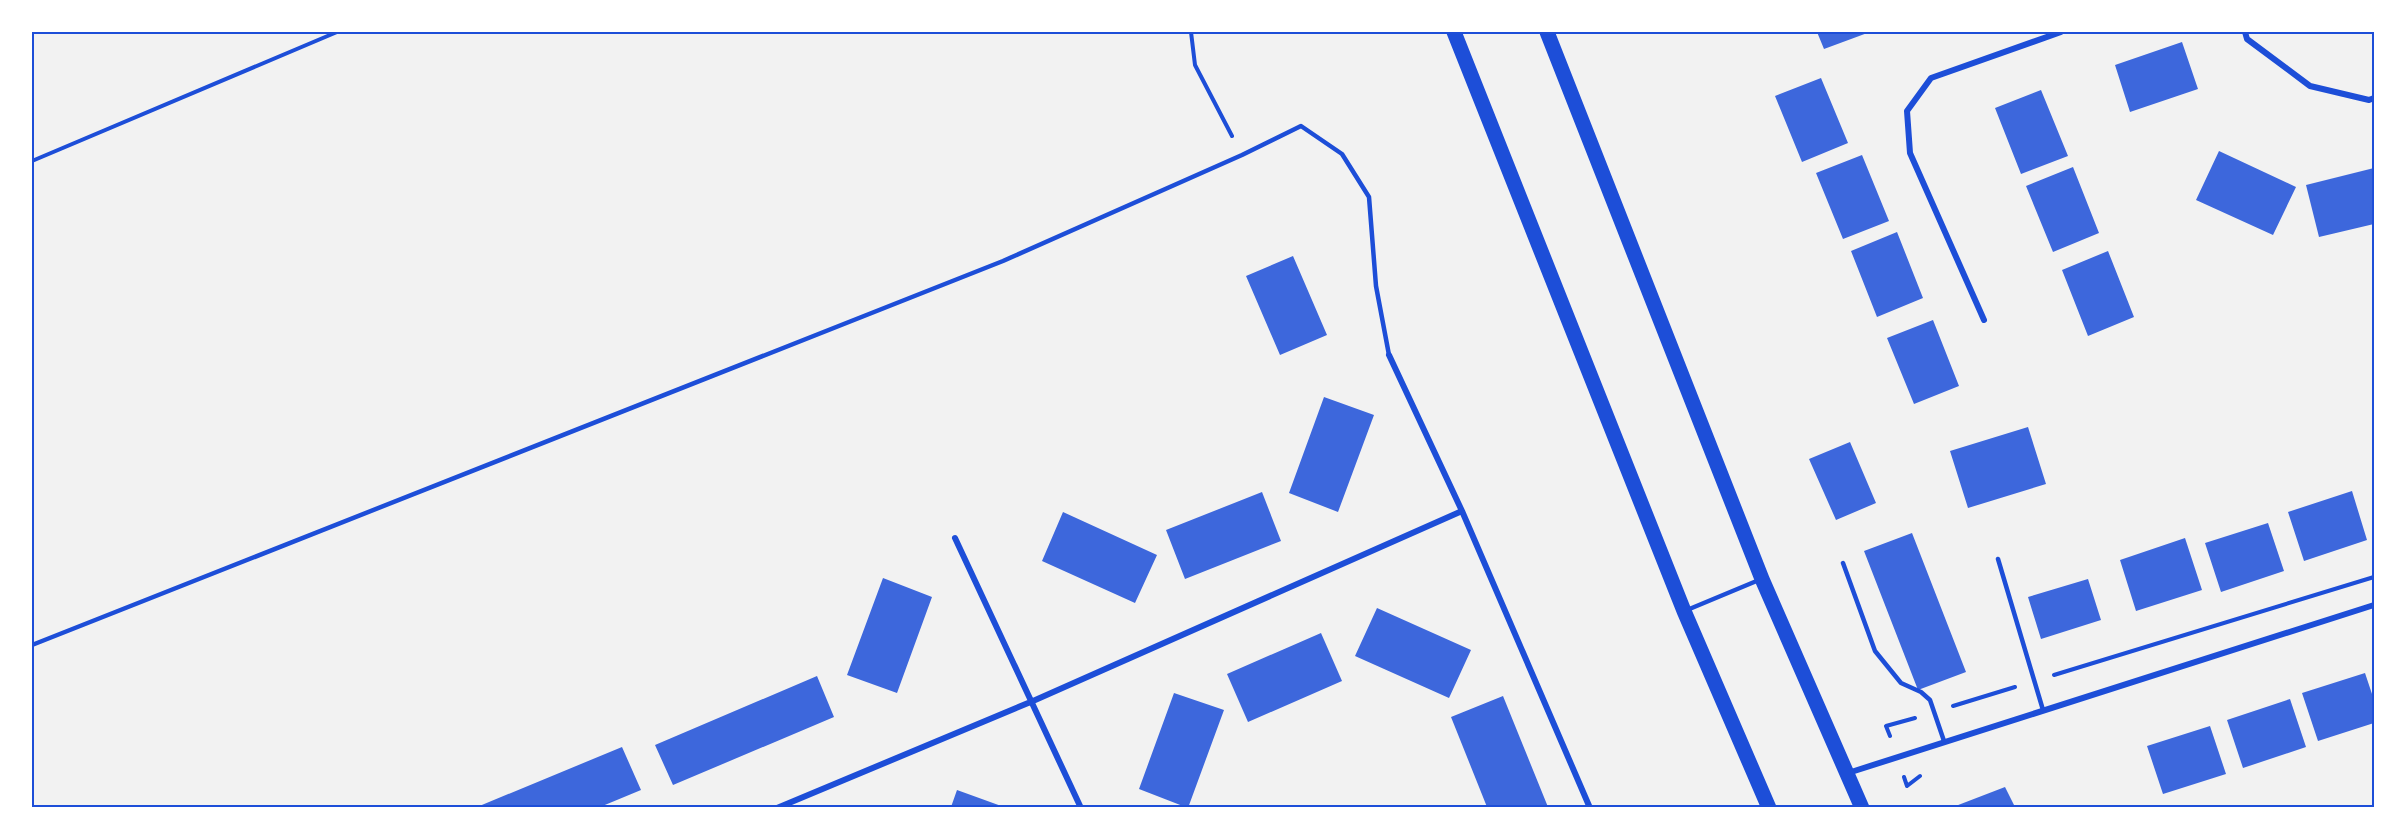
<svg xmlns="http://www.w3.org/2000/svg" width="2406" height="839" font-family="'Public Sans',sans-serif">
<rect width="100%" height="100%" fill="#f2f2f2"/>
<path fill="#3d67dc" d="M1817 32H1870L1824 49Z
M2182 42 2198 89 2130 112 2115 65Z
M1821 78 1848 143 1802 162 1775 96Z
M2041 90 2068 156 2021 174 1995 108Z
M2219 151 2296 187 2273 235 2196 200Z
M1862 155 1889 221 1843 239 1816 173Z
M2073 167 2099 233 2053 252 2026 186Z
M2374 168V224L2319 237 2306 185Z
M1897 232 1923 298 1877 317 1851 251Z
M2108 251 2134 317 2088 336 2062 270Z
M1293 256 1327 335 1280 355 1246 276Z
M1933 320 1959 386 1914 404 1887 338Z
M1324 397 1374 415 1338 512 1289 493Z
M2028 427 2046 484 1968 508 1950 451Z
M1850 442 1876 503 1836 520 1809 459Z
M2352 491 2367 540 2304 561 2288 512Z
M1262 492 1281 541 1185 579 1166 530Z
M1063 512 1157 555 1135 603 1042 561Z
M2268 523 2284 571 2221 592 2205 543Z
M1912 533 1966 672 1918 690 1864 551Z
M2185 538 2202 590 2136 611 2120 560Z
M883 578 932 597 897 693 847 675Z
M2088 579 2101 620 2041 639 2028 597Z
M1377 608 1471 650 1449 698 1355 656Z
M1321 633 1342 681 1248 722 1227 674Z
M2365 673 2374 700V723L2318 741 2302 693Z
M817 676 834 717 673 785 655 745Z
M1174 693 1224 710 1188 808 1139 789Z
M1503 696 1520 738 1548 807H1487L1451 717Z
M2290 699 2306 747 2243 768 2227 720Z
M2210 726 2226 774 2163 794 2147 746Z
M622 747 641 790 600 807H477Z
M2005 787 2015 807H1953Z
M957 790 1004 807H951Z"/>
<g fill="none" stroke-linecap="round" stroke-linejoin="round">
<path stroke="#1d4ed8" stroke-width="4" d="M1191 32 1195 65 1232 136
M32 161 337 32
M2054 675 2374 577
M1953 706 2015 687
M1890 736 1886 726 1915 718
M1904 777 1907 786 1920 776"/>
<path stroke="#1d4ed8" stroke-width="4.5" d="M1998 559 2043 710
M1843 563 1875 651 1901 683 1921 692 1930 700 1944 741
M1687 610 1759 580
M32 645 1003 261 1242 155 1301 126 1342 154 1369 197 1376 286 1389 355"/>
<path stroke="#1d4ed8" stroke-width="6" d="M2245 32 2247 39 2310 86 2369 100 2374 98
M1984 320 1910 153 1907 111 1931 78 2061 32
M1389 355 1462 511 1590 808
M955 538 1081 808
M1848 773 2374 605
M777 808 1033 701 1462 511"/>
<path stroke="#1d4ed8" stroke-width="15" d="M1454 32 1684 611 1769 808
M1547 32 1762 579 1862 808"/>
</g>
<rect width="2406" height="839" fill="none" stroke="#ffffff" stroke-width="66"/>
<rect x="33" y="33" width="2340" height="773" fill="none" stroke="#1d4ed8" stroke-width="2"/>
</svg>
